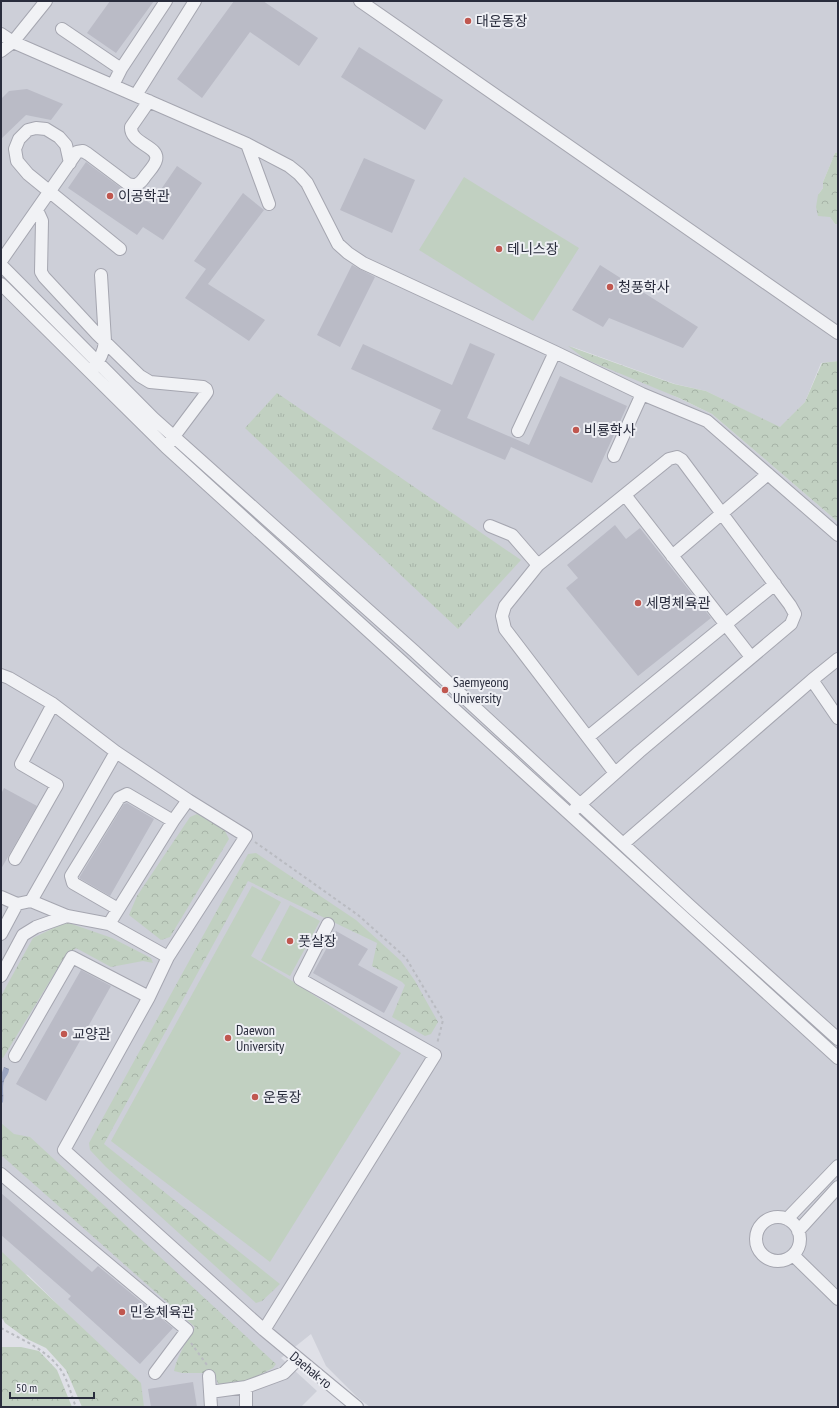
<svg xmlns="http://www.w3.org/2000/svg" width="839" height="1408" font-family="'PT Sans Narrow','Noto Sans KR',sans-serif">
<defs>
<pattern id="grass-tufts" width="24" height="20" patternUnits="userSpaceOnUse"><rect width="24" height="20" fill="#c1d0c1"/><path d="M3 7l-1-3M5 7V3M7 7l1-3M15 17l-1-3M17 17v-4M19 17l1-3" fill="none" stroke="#a6b3a7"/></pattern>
<pattern id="forest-crowns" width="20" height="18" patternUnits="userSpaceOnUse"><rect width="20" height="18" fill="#c1d0c1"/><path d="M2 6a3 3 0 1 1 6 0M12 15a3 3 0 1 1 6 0" fill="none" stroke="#a6b3a7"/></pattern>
<pattern id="water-ripples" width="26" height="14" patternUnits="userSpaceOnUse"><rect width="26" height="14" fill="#9da7c3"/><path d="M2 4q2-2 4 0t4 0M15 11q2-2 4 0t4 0" fill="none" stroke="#8088a0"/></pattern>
</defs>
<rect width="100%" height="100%" fill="#dfe0e7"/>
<path fill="#cdcfd8" d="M1 1H838V152L835 153 823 182V188L818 195 830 217 835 224H838V361L821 363 805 402 780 428 706 391 675 384 570 346 712 414 838 522V1407H370L358 1398 326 1366 311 1334 281 1358 317 1391 301 1407H136L132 1378 28 1275 8 1269 1 1273Z"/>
<path fill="url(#grass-tufts)" d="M277 393 521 560 458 629 245 428Z"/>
<path fill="url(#forest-crowns)" d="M838 152V224H835L830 217 818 216 816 207 818 195 823 188V182L835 153Z
M568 346 674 384 706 391 780 427 805 402 822 363 838 361V522L712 414 679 398 585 359Z
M197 814 224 829 229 839 170 937 161 940 129 915 137 896 190 817Z
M256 853 356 920 401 961 415 981 438 1022 431 1034 425 1036 392 1017 405 985 402 982 372 966 377 943 248 881 104 1144 280 1284 262 1301 256 1303 106 1167 90 1150 89 1143 248 854Z
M66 922 112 938 151 958 153 963 143 961 111 967 76 948 64 958 3 1058 1 1057V996L33 938Z
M1 1123 14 1134 30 1137 276 1364 273 1368 246 1382 219 1386 214 1373H182L174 1371C177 1356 187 1341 195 1327L1 1155Z
M1 1251 141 1383 144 1407H82L66 1370 46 1348 27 1339 5 1323 1 1316Z
M1 1347H21L39 1351 57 1370 72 1407H1Z"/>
<path fill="#c1d0c1" d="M464 177 579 248 533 321 419 250Z
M252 886 281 902 251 956 297 984 401 1053 270 1262 111 1141Z
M290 905 320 921 290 976 261 960Z"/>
<path fill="url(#water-ripples)" d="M4 1067 9 1069C9 1074 5 1077 4 1081 2 1087 4 1096 3 1102L1 1104V1075Z"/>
<path fill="#babbc6" d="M110 1H154L116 53 87 33Z
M234 1H263L318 38 299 66 250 32 202 98 177 79Z
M359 47 443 100 425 130 341 77Z
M27 89 63 104 51 120 26 115 1 139V99L9 91Z
M364 158 415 180 392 233 340 210Z
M86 162 124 190 134 192 151 204 177 166 202 183 163 240 143 227 137 235 68 188Z
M243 193 264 210 208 284 265 320 249 341 185 298 206 269 194 261Z
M352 265 375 277 340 347 317 335Z
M600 265 698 327 683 348 609 318 603 327 572 310Z
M470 343 495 354 467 418 529 445 560 376 627 406 592 483 511 447 505 460 432 429 441 410 351 369 363 344 452 385Z
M615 525 626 539 640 528 711 618 638 676 566 588 578 578 567 565Z
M4 788 37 806 1 869V794Z
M127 803 154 819 110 896 79 878 124 804Z
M336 931 368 949 358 965 398 987 384 1013 313 973Z
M81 970 111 986 46 1101 16 1084Z
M1 1193 92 1272 98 1266 173 1328 140 1364 68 1299 71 1296 1 1235Z
M193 1382 197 1407H151L148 1389Z"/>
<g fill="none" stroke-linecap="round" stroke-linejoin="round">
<defs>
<path id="minor" d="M360 1 838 333
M62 29 121 69
M1 34 13 42 247 144 289 166 299 174 307 183 338 244 348 253 363 263 555 352 642 394 707 421 838 535
M1 51 13 42 46 1
M113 85 121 69 166 1
M136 95 195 1
M247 144 269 204
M70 163 66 145 59 137 46 129 36 128 28 130 19 139 15 149 17 161 28 174 120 249
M37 210 42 221 41 272 44 277 97 334 140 376 150 382 203 387 206 389 207 392 205 395 169 443
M1 261 77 152 83 151 88 154 128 184C135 186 139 185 144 178 147 173 155 166 156 160 160 146 130 144 131 127L149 101
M1 265 153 418 414 651 691 907 838 1039
M1 284 166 447 838 1058
M93 368C100 359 104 352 105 341L101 275
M518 431 555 352
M614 456 642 394
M625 495 751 657
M490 526 512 535 538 565
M672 556 768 474
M838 659 812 680 838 718
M1 675 9 678 53 704 116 752 188 800 246 836 168 957 149 997 64 1150 264 1330 357 1407
M588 737 775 584
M575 809 639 752 791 624 795 614 790 605 682 460 677 457 669 459 538 565 505 606 502 616 505 629 615 773
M173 821 188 800
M623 844 812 680
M15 859 57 785 21 764 53 704
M1 897 17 904 31 901 67 916 109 924 168 957
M31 901 116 752
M109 924 173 821 127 794 119 798 71 876 73 883 118 909
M1 934 17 904
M1 976 23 935 36 927 67 916
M15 1056 72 957 149 997
M1 1174 187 1330 155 1373
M756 1239a22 22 0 1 1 44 0a22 22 0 1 1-44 0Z
M787 1219 838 1166
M798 1231 838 1187
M793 1255 838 1299
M264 1330 435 1055 300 979 328 924
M209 1376 211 1407
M210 1392 246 1387 284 1373 298 1359
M246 1407V1387"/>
</defs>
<use href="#minor" stroke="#a5a6b0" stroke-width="14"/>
<path stroke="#b9bbc1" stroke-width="2" stroke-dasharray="3 3" stroke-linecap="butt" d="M255 842 358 915 406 958 443 1020 437 1044
M1 1328C22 1340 46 1349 61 1370 68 1380 71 1395 76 1407
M191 1343 207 1365"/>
<use href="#minor" stroke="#f1f2f5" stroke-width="12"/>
</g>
<g fill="#c0574f" stroke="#eeeff4" stroke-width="1.5">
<circle cx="468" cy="21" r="4"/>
<circle cx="110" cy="196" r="4"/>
<circle cx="499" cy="249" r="4"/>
<circle cx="610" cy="287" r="4"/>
<circle cx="576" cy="430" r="4"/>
<circle cx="638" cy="603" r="4"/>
<circle cx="445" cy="690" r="4"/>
<circle cx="290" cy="941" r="4"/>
<circle cx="64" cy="1034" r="4"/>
<circle cx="228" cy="1038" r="4"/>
<circle cx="255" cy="1097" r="4"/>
<circle cx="122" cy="1312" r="4"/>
</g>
<g text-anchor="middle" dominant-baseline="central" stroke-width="4" stroke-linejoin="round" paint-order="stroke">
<g font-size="14" fill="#292c3c" stroke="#eeeff4" text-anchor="start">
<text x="476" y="21">대운동장</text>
<text x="118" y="196">이공학관</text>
<text x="507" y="249">테니스장</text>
<text x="618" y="287">청풍학사</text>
<text x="584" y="430">비룡학사</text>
<text x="646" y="603">세명체육관</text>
<text x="453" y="682">Saemyeong<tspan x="453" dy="16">University</tspan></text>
<text x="298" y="941">풋살장</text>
<text x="236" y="1030">Daewon<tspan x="236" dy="16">University</tspan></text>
<text x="72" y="1034">교양관</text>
<text x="263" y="1097">운동장</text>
<text x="130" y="1312">민송체육관</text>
</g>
<g font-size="14" fill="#292c3c" stroke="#eeeff4">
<text transform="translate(311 1370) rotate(39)">Daehak-ro</text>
</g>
</g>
<rect width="839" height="1408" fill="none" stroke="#292c3c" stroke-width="4"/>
<path d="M10 1392v6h84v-6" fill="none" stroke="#292c3c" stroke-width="2"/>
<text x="16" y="1392" font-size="12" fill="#292c3c" stroke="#eeeff4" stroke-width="3" paint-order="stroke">50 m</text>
</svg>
